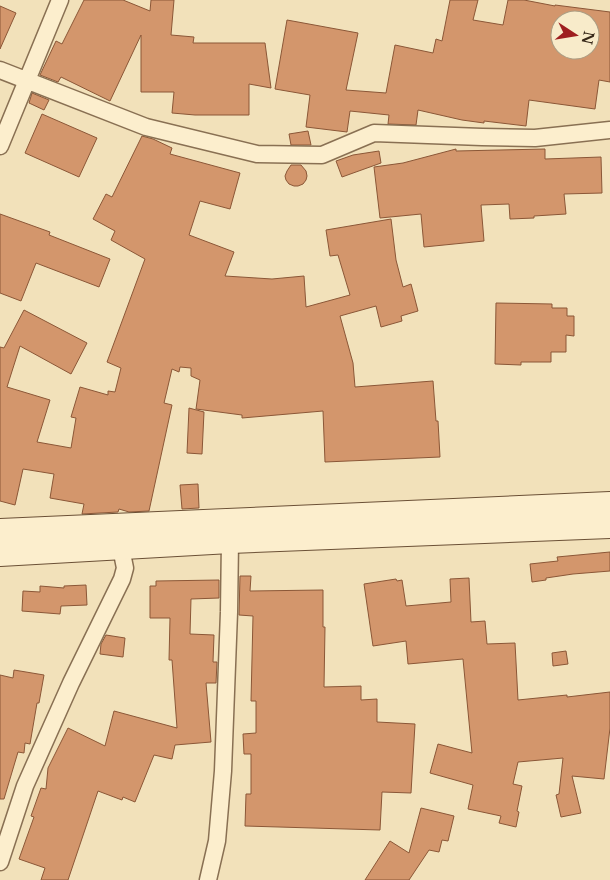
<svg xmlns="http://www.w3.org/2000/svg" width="610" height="880" font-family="'Libre Baskerville',serif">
<rect width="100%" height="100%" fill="#f2e1ba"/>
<path fill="#d3966c" stroke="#8b5737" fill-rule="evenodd" d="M84 0H123L150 11 151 0H174L171 35 194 37 193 43H265L271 88 249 84V115H195L172 113 174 92H141V35L110 101 61 77 58 82 40 75 56 41 62 44Z
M450 0H478L473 20 503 25 508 0H524L555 6V5L610 12V82L599 80 595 109 529 100 526 126 484 121V123L462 120 418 110 416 125 388 124 389 115 350 111 347 132 306 127 310 95 275 89 287 20 358 33 346 90 386 93 395 45 433 53 436 39 442 41ZM560 20H590V50H560Z
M0 6 16 13 0 49Z
M32 93 49 100 44 110 29 103Z
M42 114 97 138 79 177 25 153Z
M308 131 311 145H291L289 134Z
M142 136 153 139 172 148 170 154 240 173 230 209 200 201 189 235 234 252 225 276 272 279 304 276 306 307 350 295 338 255 330 256 326 230 391 219 396 260 403 287 411 284 418 311 401 316 402 321 381 327 376 306 340 316 353 363 355 387 433 381 436 421H438L440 457 325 462 323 411 242 418V415L196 409 200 380 191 376V368L180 367 179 372 172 369 164 403 172 405 149 511 129 512 119 509 118 512 82 514 84 504 50 498 54 474 23 469 15 505 0 501V347L4 348 24 310 87 343 71 374 20 346 7 387 50 400 37 442 71 448 76 418 71 417 80 387 108 395V391L115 392 121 368 107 362 145 259 111 240 115 231 93 219 106 194 112 197Z
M456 149V151L545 149V159L601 157 602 193 564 194 566 214 534 216V218L510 219 509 204 481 205 484 241 424 247 421 214 380 218 374 167 403 163Z
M379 151 381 163 342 177 336 161 353 155Z
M291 165H301L306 171 307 176 306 180 303 184 298 186H294L289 184 286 180 285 176 287 171Z
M0 214 50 232 49 235 110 259 99 287 36 263 21 301 0 293Z
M496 303 552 304V308H567V316H574V336L566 335V352H551V362H521V365L495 364Z
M189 408 204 412 202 454 187 453Z
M198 484 199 508 182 509 180 485Z
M610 552V571L573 574 546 578V580L532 582 530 564 558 561 557 557Z
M240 576H251L250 591 323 590V627H325L324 687 361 686V700L377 699V722L415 724 411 793 382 792 380 830 245 826 246 794H251V754H244L243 734 256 733V701H251L253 616 239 615Z
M469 578 471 622 485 621 487 644 515 643 518 700 567 695V697L610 692V728L604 779 572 776 581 813 561 817 556 795 559 794 563 758 518 762 513 784 522 786 517 811 519 812 516 827 499 823 501 816 468 809 473 785 430 773 438 744 472 753 463 659 408 664 406 641 373 646 364 584 396 579 397 581 402 580 406 606 451 602 450 579Z
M219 580V598L191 599 190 634 214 635 213 662H217L216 683H206L211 742 175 745 172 759 154 755 135 802 123 797 122 800 98 791 68 880H41L45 868 19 859 34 817 31 816 41 788 46 789 48 768 68 728 105 746 114 711 177 728 172 660H169L170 618H150V586H156V581Z
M86 585 87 605 61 606 60 614 22 611 23 591 40 592V586L64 588V586Z
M106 635 125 638 123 657 100 654 101 644Z
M566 651 568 664 553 666 552 653Z
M14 670 44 675 39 703H37L30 744 25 743 24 753 18 752 4 799H0V675L13 678Z
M421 808 454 816 448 841 442 840 439 852 429 850 409 880H365L390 841 409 853Z"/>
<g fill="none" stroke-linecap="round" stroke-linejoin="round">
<defs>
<path id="street" d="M0 70 146 127 257 154 322 155 374 133 482 137 535 138 610 130
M0 146 60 0
M0 862 25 786 71 683 122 579 125 568 121 548
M208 880 217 841 223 771 229 612 230 541"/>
<path id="secondary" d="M0 531 610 504
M0 554 230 541 610 526"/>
</defs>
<use href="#street" stroke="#897053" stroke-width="19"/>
<use href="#secondary" stroke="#6b5036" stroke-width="26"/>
<use href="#street" stroke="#fceecd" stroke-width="16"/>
<use href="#secondary" stroke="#fceecd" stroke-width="24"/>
</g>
<g transform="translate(575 35) rotate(102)"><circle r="24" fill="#f8ebca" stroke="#ab9d83"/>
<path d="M0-4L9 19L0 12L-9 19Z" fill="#9e1e1f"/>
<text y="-8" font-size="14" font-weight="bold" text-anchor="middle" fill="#372819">N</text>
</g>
</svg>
